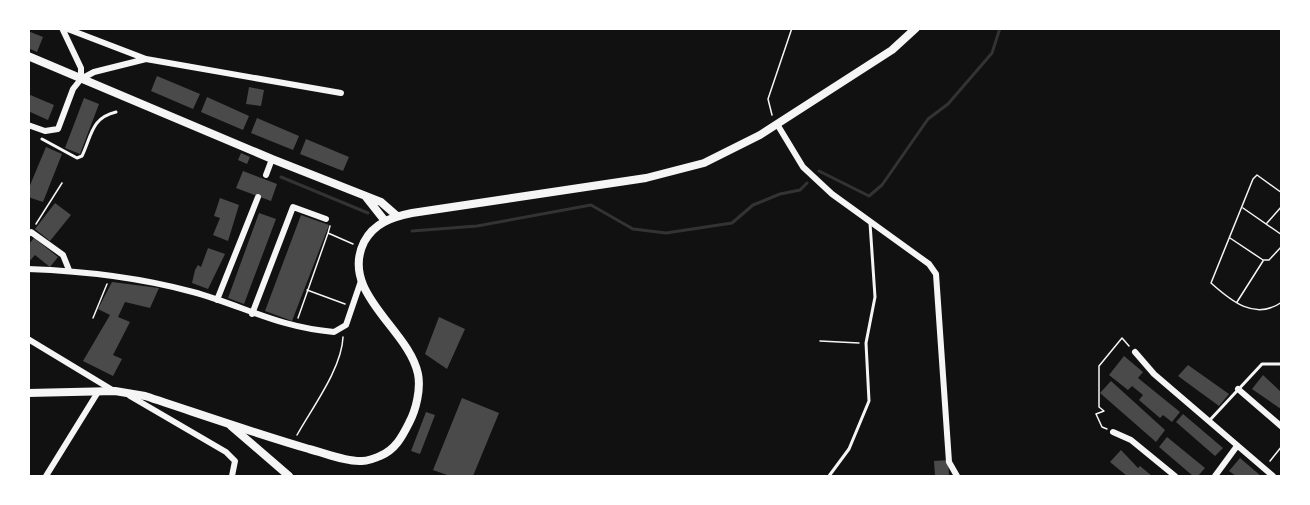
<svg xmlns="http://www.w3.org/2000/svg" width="1310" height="505" font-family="Commissioner,sans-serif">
<rect width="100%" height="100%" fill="#111"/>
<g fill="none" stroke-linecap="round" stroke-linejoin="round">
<path stroke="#333" stroke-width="3" d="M819 171 869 196 882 185 928 119 948 104 992 53 1000 28
M281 177 368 213
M412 231 477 226 591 205 633 229 666 233 732 223 753 205 780 194 800 190 807 183"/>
</g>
<path fill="#4a4a4a" d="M28 31 43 37 37 52 28 48Z
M157 76 200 94 193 109 151 91Z
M249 87 264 90 261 106 246 104Z
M28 94 54 105 48 120 28 111Z
M207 97 249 116 243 130 201 112Z
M84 98 99 104 80 154 65 148Z
M257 118 299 136 293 150 251 133Z
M306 139 349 157 343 171 300 154Z
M46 147 62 154 43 202 28 197V190Z
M241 153 250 157 247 164 238 160Z
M243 171 277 184 271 201 236 188Z
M220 198 239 205 228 241 213 235 220 218 214 216Z
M55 203 71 215 50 241 35 229Z
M259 213 276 219 244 304 228 298Z
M301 215 329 225 292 321 265 311Z
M34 238 58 257 50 267 35 255 28 263V245Z
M208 248 225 254 208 289 192 283 195 270 198 265 201 267Z
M112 282 159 288 150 308 125 302 118 317 130 322 113 355 122 359 113 376 83 361 110 315 98 309Z
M439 317 465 329 447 369 425 354Z
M1124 356 1143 372 1138 378 1180 412 1172 422 1163 415 1160 418 1139 400 1143 395 1132 386 1128 390 1109 375Z
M1188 365 1229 394 1219 406 1178 376Z
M1263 375 1281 392V409L1252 389Z
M1111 381 1165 430 1156 442 1100 393Z
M462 398 499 413 473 476H450L433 470Z
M426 412 435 415 420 454 411 451Z
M1183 414 1223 448 1215 456 1176 422Z
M1167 437 1205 468 1198 476H1193L1159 447Z
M1121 450 1138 468 1140 466 1152 476H1127L1110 462Z
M1240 458 1261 476H1236L1229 471Z
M948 460 949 475 935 476 934 461Z"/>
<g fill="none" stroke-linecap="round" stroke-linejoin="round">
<path stroke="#f5f5f5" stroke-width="1.5" d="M772 115 768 99 792 28
M1282 193 1257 175 1253 179 1211 283C1231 301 1255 321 1282 302
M1243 208 1282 235
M1267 223 1282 206
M36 224 62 183
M330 226 328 233 353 244
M1230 238 1263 260H1269L1282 246
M307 290 345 304
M1237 302 1263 261
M93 318 107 284
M298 318 328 233
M820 341 859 343
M1107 429 1102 427 1096 414 1104 411 1099 407V366L1122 338 1129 346
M297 435C312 408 342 368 343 337
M1270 461 1282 446"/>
<path stroke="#f5f5f5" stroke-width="3" d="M42 139 77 158 82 156C92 135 91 118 116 112
M1209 421 1262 364H1282
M829 476 849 449 869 401 866 343 875 297 870 223"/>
<path stroke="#f5f5f5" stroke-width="6" d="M62 28 81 68V79
M65 28 146 59
M777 124 803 167 832 194 929 264 936 274 949 462 957 476
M28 125 45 131 58 129 73 89 81 79 94 72 146 59 341 93
M266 175 272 159
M28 234 31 232 63 255 69 270
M28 269C85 271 138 277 193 292 244 306 277 327 334 332L346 325 361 281
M217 300 258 197
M252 314 293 207 326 219
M28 339 114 391
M1135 352 1154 374 1273 476
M1238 389 1282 427
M130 396 226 452 235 461 232 476
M1113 432 1131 440 1175 476
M46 476 98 392
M1215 476 1237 446"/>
<path stroke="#f5f5f5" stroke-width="8" d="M28 56 272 159 381 202 397 216
M366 197 385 221
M231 426 289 476"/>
<path stroke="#f5f5f5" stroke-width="8" d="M28 393 115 391 145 396C200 414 254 433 309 449 325 453 346 462 362 461 367 461 376 458 380 456 395 450 402 437 409 423 416 410 421 389 418 374 409 329 339 293 364 242 374 223 392 217 412 213L646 178 704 163 760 135 892 50 916 28"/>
</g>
<rect width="1310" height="505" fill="none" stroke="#ffffff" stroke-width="60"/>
</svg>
